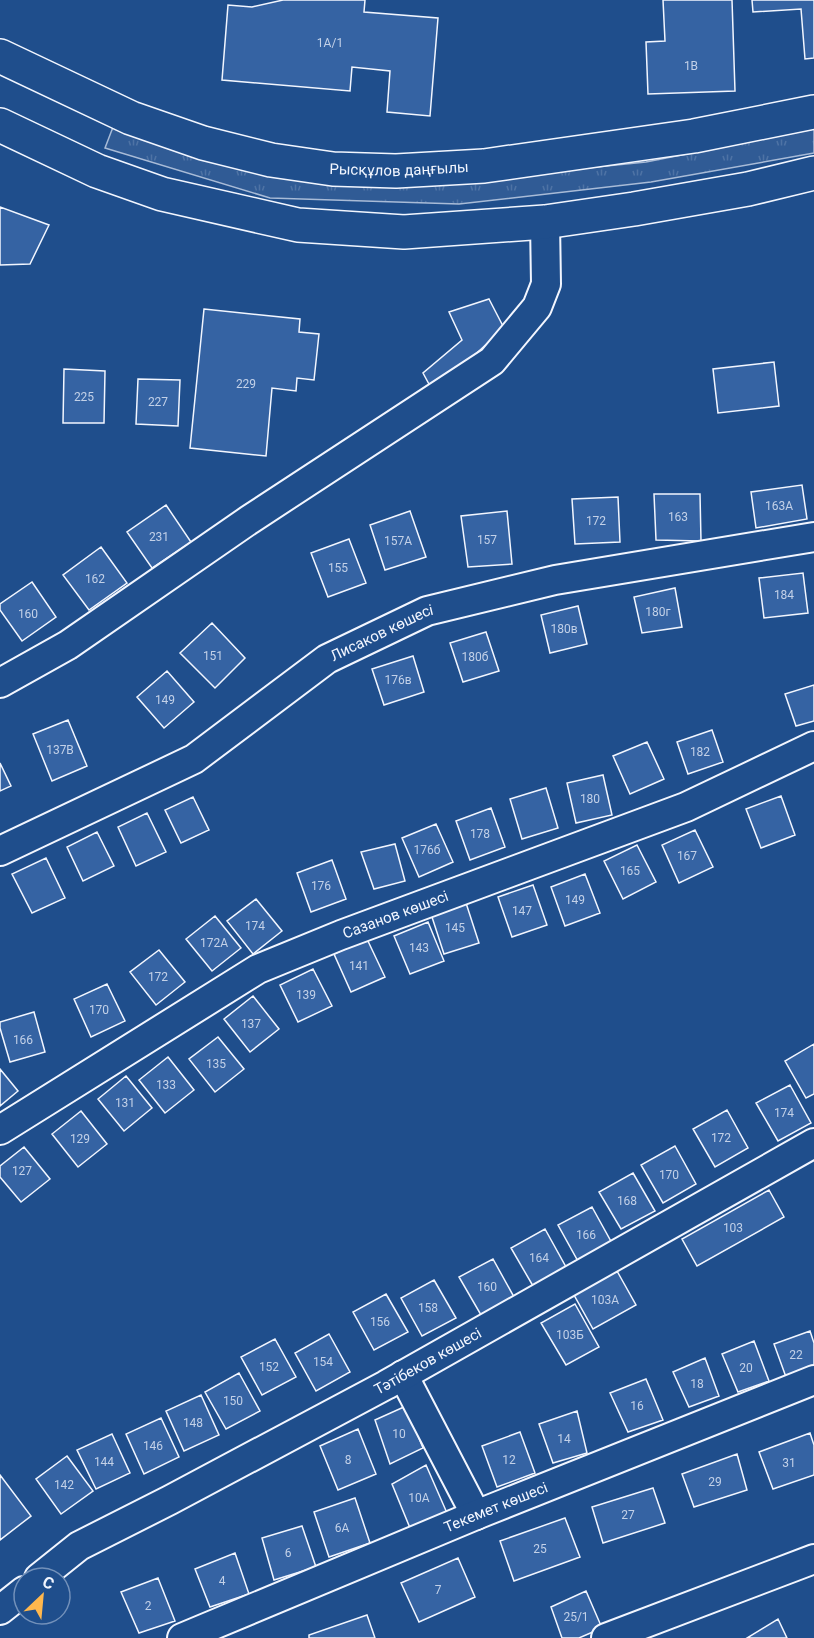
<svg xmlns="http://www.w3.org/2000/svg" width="814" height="1638" font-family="Roboto,sans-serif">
<defs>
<pattern id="grass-tufts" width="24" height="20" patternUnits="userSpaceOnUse" patternTransform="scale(1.5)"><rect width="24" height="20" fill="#305b95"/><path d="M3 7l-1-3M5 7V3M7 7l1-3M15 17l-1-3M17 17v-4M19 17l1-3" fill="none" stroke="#4e73a5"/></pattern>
</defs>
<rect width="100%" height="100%" fill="#1f4e8c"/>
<path fill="url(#grass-tufts)" stroke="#a8bbd7" stroke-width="1.5" d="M113 127 449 182 646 162 814 129V153L651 182 459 204 270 198 105 148Z"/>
<path fill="#3563a3" stroke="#f2f6ff" stroke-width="1.5" d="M283 0H365L364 12 438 18 430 116 387 112 390 71 352 67 350 91 222 80 228 5 252 7Z
M663 0H732L735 91 648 94 646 42 665 41Z
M752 0H814V58L805 59 801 9 753 12Z
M0 207 49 225 30 264 0 265Z
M489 299 504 328 467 362 430 386 423 373 462 340 449 312Z
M204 309 300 319 299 332 319 334 314 380 297 378 296 391 272 388 266 456 190 448Z
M774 362 779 406 718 413 713 369Z
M64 369 105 371 104 423H63Z
M138 379 180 380 178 426 136 424Z
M802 485 807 519 756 528 751 492Z
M654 494H700L701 541 656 540Z
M618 497 620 542 575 544 572 499Z
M166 505 191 542 152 568 127 532Z
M410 511 426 557 385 570 370 525Z
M507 511 512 564 468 567 461 516Z
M349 539 366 583 328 597 311 553Z
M101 547 127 583 89 610 63 575Z
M803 573 808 613 764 618 759 578Z
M32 582 56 617 22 641 0 610V604Z
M675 588 682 627 642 633 634 597Z
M578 606 587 644 550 653 541 615Z
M212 623 245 658 215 688 180 653Z
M486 632 499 671 463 682 450 643Z
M413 656 424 692 384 705 372 669Z
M167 671 194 702 164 728 137 697Z
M814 685V721L796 726 785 694Z
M68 720 87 766 52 781 33 734Z
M712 730 723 762 688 774 677 742Z
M647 742 664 779 630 794 613 756Z
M0 763 11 786 0 791Z
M603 775 612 815 576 823 567 783Z
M546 788 558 828 522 839 510 799Z
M781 796 795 835 761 848 746 809Z
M193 797 209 830 181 843 165 810Z
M491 808 505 847 470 860 456 821Z
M147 813 166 852 136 866 118 827Z
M436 824 453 862 419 877 402 838Z
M695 830 713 867 679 883 662 845Z
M97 832 114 866 83 881 67 847Z
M395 844 405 881 374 889 361 852Z
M637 845 656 882 623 899 604 861Z
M46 858 65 898 32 913 12 874Z
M332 860 346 899 311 912 297 873Z
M585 874 600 913 565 926 551 887Z
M533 885 547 925 512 937 498 897Z
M256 899 282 931 253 954 227 921Z
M466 903 479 943 444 954 431 914Z
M215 916 241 948 212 971 186 939Z
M428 922 444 961 410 974 394 936Z
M367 939 385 977 351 992 334 954Z
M159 950 185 982 156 1005 130 972Z
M313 969 332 1006 298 1022 280 985Z
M107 984 125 1021 91 1037 74 999Z
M253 996 279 1029 250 1052 224 1019Z
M34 1012 45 1052 10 1062 0 1028V1022Z
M218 1037 244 1069 215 1092 189 1059Z
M814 1044V1094L806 1098 785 1061Z
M168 1057 194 1090 165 1113 139 1080Z
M0 1069 18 1091 0 1106Z
M126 1076 152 1108 124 1131 98 1099Z
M790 1085 811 1123 778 1141 756 1103Z
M727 1110 748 1148 715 1167 693 1129Z
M81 1111 107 1144 78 1167 52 1134Z
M675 1146 696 1184 663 1203 641 1165Z
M24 1147 50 1179 21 1202 0 1177V1166Z
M633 1173 655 1211 621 1229 599 1192Z
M769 1190 784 1217 697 1266 682 1239Z
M592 1207 613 1245 579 1263 558 1225Z
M545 1229 566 1267 533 1286 511 1248Z
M493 1259 514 1297 481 1315 459 1277Z
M617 1271 636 1305 593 1329 574 1295Z
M434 1280 456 1318 422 1336 401 1298Z
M386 1294 408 1332 374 1350 353 1312Z
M575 1304 599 1347 566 1365 541 1323Z
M810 1331 814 1343V1365L786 1377 774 1344Z
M329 1334 350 1372 316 1391 295 1353Z
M275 1339 296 1377 262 1395 241 1357Z
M754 1341 769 1381 738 1392 722 1354Z
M705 1358 719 1396 689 1407 673 1372Z
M239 1373 260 1411 226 1429 205 1392Z
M646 1379 663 1420 628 1432 610 1393Z
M201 1395 219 1435 184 1451 166 1411Z
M406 1406 423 1448 390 1464 375 1420Z
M577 1411 587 1453 553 1463 539 1424Z
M161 1418 179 1457 144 1474 126 1434Z
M358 1429 376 1474 338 1490 320 1446Z
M520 1432 535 1473 497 1487 482 1446Z
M810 1433 814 1445V1475L773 1489 759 1452Z
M112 1434 130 1473 96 1489 77 1450Z
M737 1454 747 1490 694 1507 682 1474Z
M67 1456 93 1491 61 1514 36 1479Z
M426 1465 447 1513 410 1528 392 1484Z
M0 1475 31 1516 0 1540Z
M653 1488 665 1523 603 1543 592 1507Z
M355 1498 370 1543 329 1557 314 1512Z
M565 1518 580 1557 514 1581 500 1541Z
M302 1526 316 1567 274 1580 262 1538Z
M235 1553 249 1594 210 1607 195 1569Z
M458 1558 475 1597 419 1622 401 1583Z
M158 1578 175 1621 139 1633 121 1592Z
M586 1591 602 1628 579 1638H562L551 1607Z
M367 1615 375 1638H309V1635Z
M778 1619 787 1638H747Z"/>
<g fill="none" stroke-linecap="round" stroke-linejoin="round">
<defs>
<g id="minor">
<path d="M0 683 68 645 249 520 492 361 537 307 546 284 545 222"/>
<path id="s1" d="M0 851 194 759 327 659 427 611 555 580 814 537"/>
<path id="s2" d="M0 1130 258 969 341 935 686 807 814 746"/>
<path d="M403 1375 476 1515"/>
<path id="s3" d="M39 1578 79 1546 170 1500 386 1385 814 1143"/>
<path d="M0 1610 24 1591"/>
<path id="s4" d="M182 1638 476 1515 814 1380"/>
<path d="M606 1638 814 1559"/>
</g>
<g id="major">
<path id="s5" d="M0 56 131 118 203 143 271 160 333 169 396 171 484 166 694 136 814 112"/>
<path d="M0 125 97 171 162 194 298 225 404 232 545 222 634 209 748 189 814 173"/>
</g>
</defs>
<use href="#minor" stroke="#f2f6ff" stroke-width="32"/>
<use href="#major" stroke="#f2f6ff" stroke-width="36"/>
<use href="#minor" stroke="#1f4e8c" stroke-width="28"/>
<use href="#major" stroke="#1f4e8c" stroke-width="33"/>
</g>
<g text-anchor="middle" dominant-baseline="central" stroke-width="4.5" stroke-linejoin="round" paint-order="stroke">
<g font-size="12" fill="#c3d1e8">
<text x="330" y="43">1А/1</text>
<text x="691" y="66">1В</text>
<text x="246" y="384">229</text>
<text x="84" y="397">225</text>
<text x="158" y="402">227</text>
<text x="779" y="506">163А</text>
<text x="678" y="517">163</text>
<text x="596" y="521">172</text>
<text x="159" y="537">231</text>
<text x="487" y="540">157</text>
<text x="398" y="541">157А</text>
<text x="338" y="568">155</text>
<text x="95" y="579">162</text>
<text x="784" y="595">184</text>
<text x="658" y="612">180г</text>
<text x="28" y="614">160</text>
<text x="564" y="629">180в</text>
<text x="213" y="656">151</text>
<text x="475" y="657">180б</text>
<text x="398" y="680">176в</text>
<text x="165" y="700">149</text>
<text x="60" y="750">137В</text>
<text x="700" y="752">182</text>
<text x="590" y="799">180</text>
<text x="480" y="834">178</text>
<text x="427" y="850">176б</text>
<text x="687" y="856">167</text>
<text x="630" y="871">165</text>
<text x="321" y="886">176</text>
<text x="575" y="900">149</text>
<text x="522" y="911">147</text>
<text x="255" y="926">174</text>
<text x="455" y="928">145</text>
<text x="214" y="943">172А</text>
<text x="419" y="948">143</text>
<text x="359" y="966">141</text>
<text x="158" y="977">172</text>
<text x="306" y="995">139</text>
<text x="99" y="1010">170</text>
<text x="251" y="1024">137</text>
<text x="23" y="1040">166</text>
<text x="216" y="1064">135</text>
<text x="166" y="1085">133</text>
<text x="125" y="1103">131</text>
<text x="784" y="1113">174</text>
<text x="721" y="1138">172</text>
<text x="80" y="1139">129</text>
<text x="22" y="1171">127</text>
<text x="669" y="1175">170</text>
<text x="627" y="1201">168</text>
<text x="733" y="1228">103</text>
<text x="586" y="1235">166</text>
<text x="539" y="1258">164</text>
<text x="487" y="1287">160</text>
<text x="605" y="1300">103А</text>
<text x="428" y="1308">158</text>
<text x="380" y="1322">156</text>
<text x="570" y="1335">103Б</text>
<text x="796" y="1355">22</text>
<text x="323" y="1362">154</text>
<text x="269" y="1367">152</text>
<text x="746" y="1368">20</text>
<text x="697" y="1384">18</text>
<text x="233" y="1401">150</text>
<text x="637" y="1406">16</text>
<text x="193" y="1423">148</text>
<text x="399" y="1434">10</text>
<text x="564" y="1439">14</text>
<text x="153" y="1446">146</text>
<text x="348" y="1460">8</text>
<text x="509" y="1460">12</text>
<text x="104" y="1462">144</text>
<text x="789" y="1463">31</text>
<text x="715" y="1482">29</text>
<text x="64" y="1485">142</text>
<text x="419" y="1498">10А</text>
<text x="628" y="1515">27</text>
<text x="342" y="1528">6А</text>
<text x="540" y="1549">25</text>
<text x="288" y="1553">6</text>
<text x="222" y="1581">4</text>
<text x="438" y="1590">7</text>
<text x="148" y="1606">2</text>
<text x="576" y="1617">25/1</text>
</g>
<g font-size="15" fill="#f2f6ff" stroke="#1f4e8c">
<text stroke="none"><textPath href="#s5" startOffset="420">Рысқұлов даңғылы</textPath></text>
<text stroke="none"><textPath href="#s1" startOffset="442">Лисаков көшесі</textPath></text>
<text stroke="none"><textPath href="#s2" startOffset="452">Сазанов көшесі</textPath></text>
<text stroke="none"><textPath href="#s3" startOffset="446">Тәтібеков көшесі</textPath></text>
<text stroke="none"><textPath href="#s4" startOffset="340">Текемет көшесі</textPath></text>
</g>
</g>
<g transform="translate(42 1596) rotate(26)"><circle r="28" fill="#1f4e8c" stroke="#7391ba" stroke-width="1.5"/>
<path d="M0-4.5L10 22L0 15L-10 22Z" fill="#ffb74d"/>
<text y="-9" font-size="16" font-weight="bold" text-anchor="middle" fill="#f2f6ff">С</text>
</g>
</svg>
